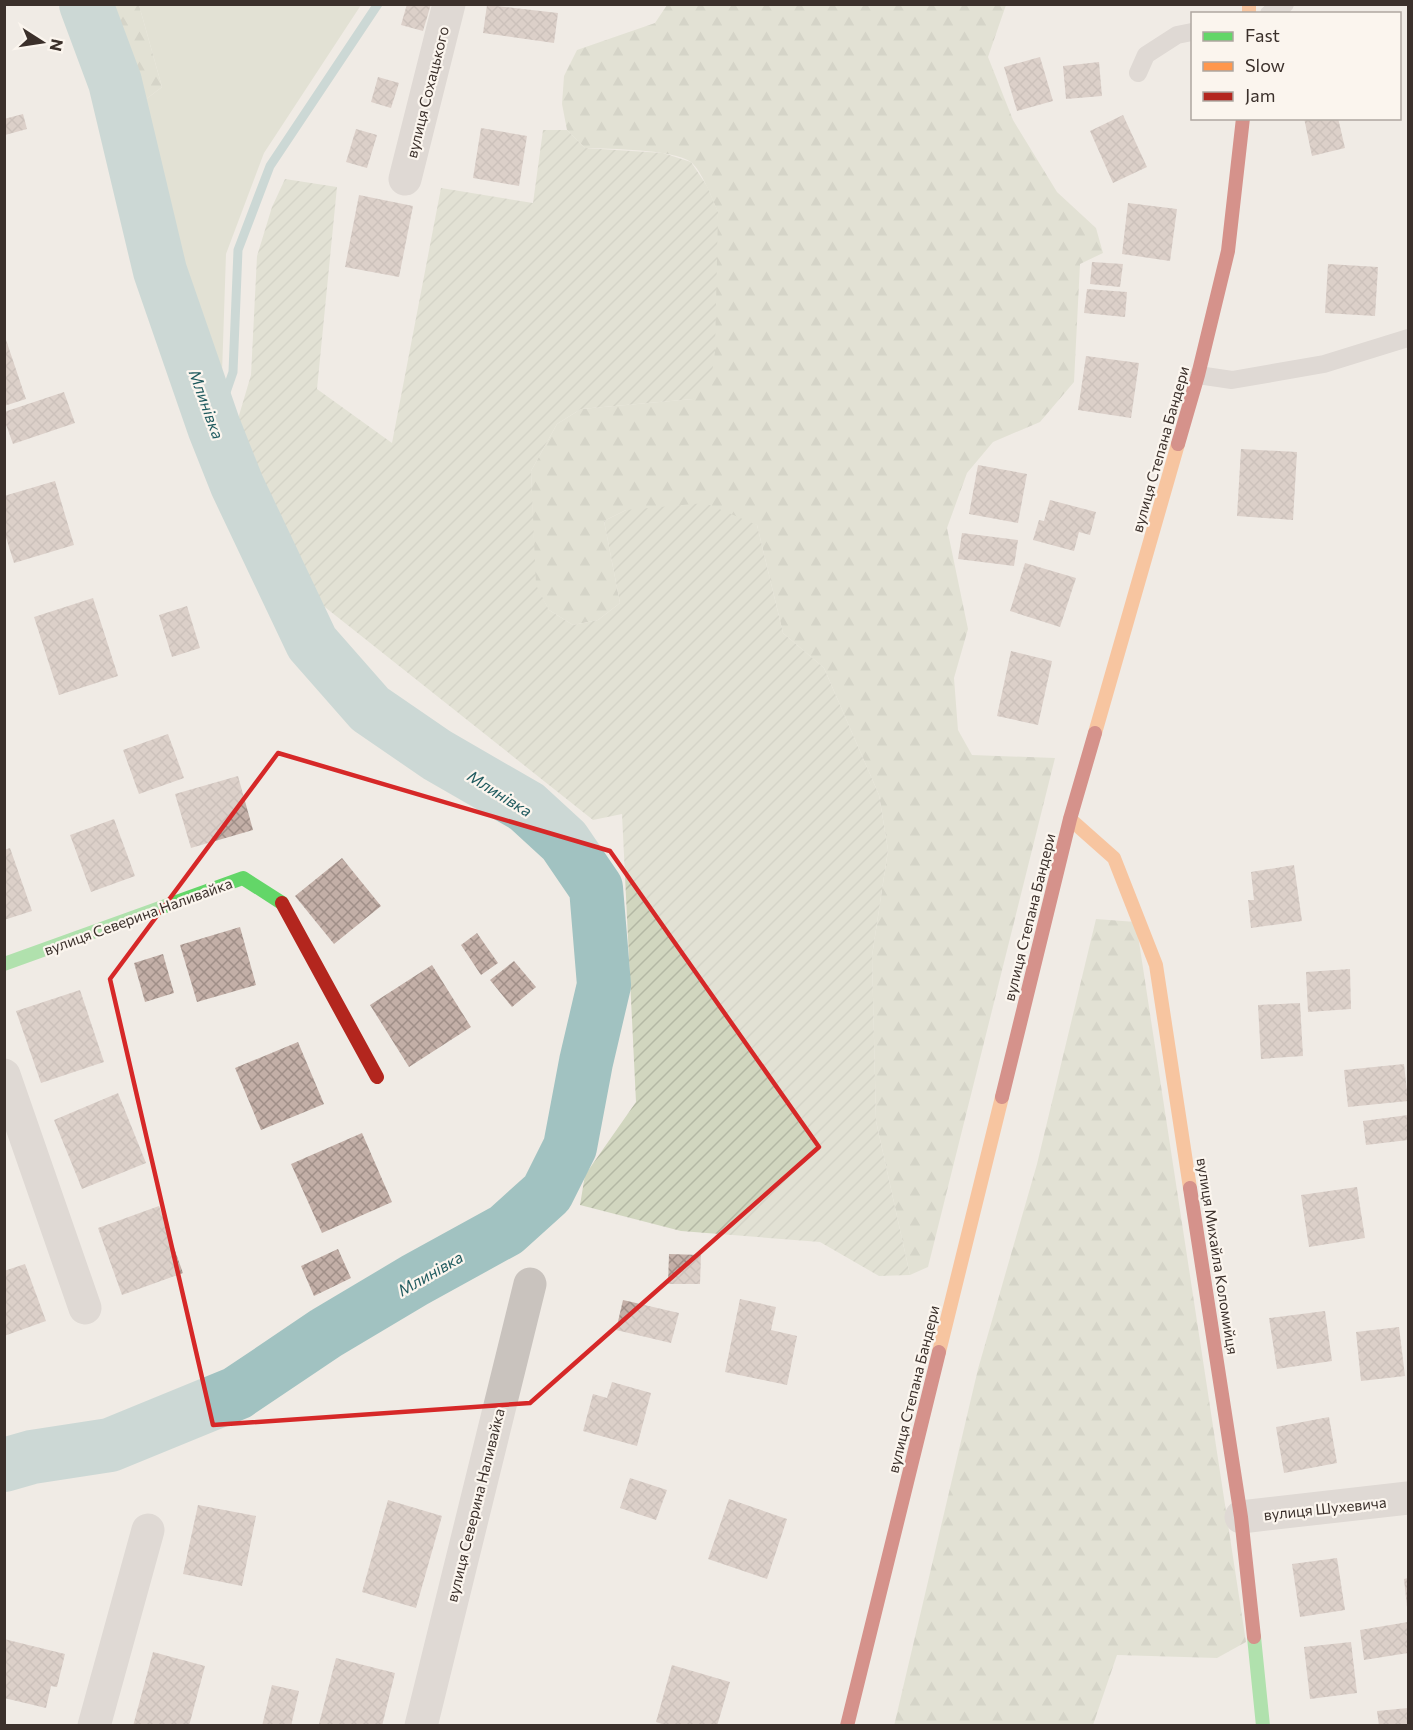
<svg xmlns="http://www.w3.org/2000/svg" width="1413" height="1730" font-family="Commissioner,sans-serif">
<defs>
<pattern id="forest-firs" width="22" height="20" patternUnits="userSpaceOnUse" patternTransform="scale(1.5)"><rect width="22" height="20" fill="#d1d6bf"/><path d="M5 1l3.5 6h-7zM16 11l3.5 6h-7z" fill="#b4b8a4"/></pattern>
<pattern id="garden-furrows" width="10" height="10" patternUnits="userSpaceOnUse" patternTransform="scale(1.5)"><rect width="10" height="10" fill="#d1d6bf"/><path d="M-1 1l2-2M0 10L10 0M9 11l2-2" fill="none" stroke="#b4b8a4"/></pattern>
<pattern id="building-cross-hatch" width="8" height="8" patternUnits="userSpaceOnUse" patternTransform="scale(1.5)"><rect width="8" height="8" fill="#c3afa7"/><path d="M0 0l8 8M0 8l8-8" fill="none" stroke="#a08f88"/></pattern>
</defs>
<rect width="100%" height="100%" fill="#f0ebe5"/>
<path fill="#d1d6bf" d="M139 5H361L264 153 226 254 222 374 216 382 170 260 141 103 162 87Z"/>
<path fill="url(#forest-firs)" d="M62 5H139L162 87 141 103 97 85Z
M667 5H1006L988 57 1013 120 1057 192 1096 228 1103 253 1080 264 1074 382 1040 422 993 442 967 473 947 528 968 629 954 678 958 730 972 755 1055 758 928 1267 910 1275 876 1121 872 956 888 850 879 795 824 668 783 633 757 525 626 510 604 521 620 603 598 620 573 625 549 610 535 585 531 471 557 424 581 409 693 399 718 212C712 199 702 171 691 162 673 149 609 149 585 148L567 130 562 104 564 76 577 50 655 23Z
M1096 919 1136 922 1246 1642 1217 1658 1117 1655 1093 1725 894 1726 978 1369 1037 1164Z"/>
<path fill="url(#garden-furrows)" d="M543 130H567L585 148 663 153 691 162 707 186 718 212 715 352 711 379 693 399 581 409 557 424 531 471 536 585 549 610 573 625 598 620 620 603 604 521 626 510 705 503 757 525 783 633 824 668 879 795 888 850 872 956 876 1121 910 1275 879 1276 820 1242 681 1231 580 1205 585 1175 636 1102 622 814 593 820 316 600 235 429 251 375 257 256 272 207 285 179 337 187 317 389 392 443 441 188 533 203Z"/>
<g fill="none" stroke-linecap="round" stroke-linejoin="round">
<path stroke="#a1c2c1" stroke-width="9" d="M214 427 233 372 238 250 270 166 378 4"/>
<path stroke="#a1c2c1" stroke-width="54" d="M4 1465 32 1457 110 1445 237 1393 326 1333 415 1280 506 1230 547 1193 570 1147 586 1062 604 985 596 888 564 841 527 807 437 755 370 709 312 643 237 485 214 427 160 271 115 82 86 4"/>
</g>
<path fill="url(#building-cross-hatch)" d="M407 4H431L423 31 401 25Z
M487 5 558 13 554 43 483 33Z
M1040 57 1053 101 1017 111 1004 67Z
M1099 62 1102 96 1066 99 1063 66Z
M378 77 399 83 391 108 371 102Z
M23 114 27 129 5 135 4 119Z
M1123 115 1147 167 1113 183 1090 131Z
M1304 118H1338L1345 148 1312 156Z
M481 128 527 136 519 186 473 178Z
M356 129 377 135 367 168 346 162Z
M359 195 413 206 399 277 345 267Z
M1128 203 1177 209 1170 261 1122 254Z
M1092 262 1123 264 1120 287 1090 284Z
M1328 264 1378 267 1375 316 1325 313Z
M1087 289 1127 292 1125 317 1084 313Z
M4 334 26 399 4 406Z
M1086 356 1139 363 1131 418 1078 410Z
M64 392 75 423 13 444 4 419V412Z
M1241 449 1297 452 1293 520 1237 516Z
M978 465 1027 474 1018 523 969 514Z
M55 481 74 545 14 563 4 531V496Z
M1050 500 1096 512 1090 535 1079 532 1074 551 1033 540 1039 520 1044 521Z
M962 533 1018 540 1014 566 958 559Z
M1025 563 1076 578 1060 627 1010 611Z
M93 598 118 676 59 695 34 617Z
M187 606 200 648 172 657 159 615Z
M1011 651 1052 661 1038 725 997 716Z
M168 734 184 778 139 794 123 750Z
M238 776 253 830 191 848 175 794Z
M114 819 135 876 91 892 70 835Z
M10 848 32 911 4 920V850Z
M342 858 381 906 334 944 295 896Z
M1294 865 1302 921 1251 928 1248 900H1254L1251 872Z
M240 927 256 985 197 1002 180 945Z
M477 933 498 963 481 975 461 945Z
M163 954 174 993 145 1002 134 963Z
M514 961 536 987 512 1007 490 980Z
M432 965 471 1027 409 1067 370 1005Z
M1350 969 1351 1009 1308 1012 1306 972Z
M80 990 104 1062 41 1083 16 1011Z
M1300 1003 1303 1056 1261 1059 1258 1005Z
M298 1042 324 1104 261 1130 235 1068Z
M1404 1064 1408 1101 1348 1107 1344 1070Z
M118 1093 146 1163 82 1189 54 1120Z
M1408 1115V1140L1366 1145 1363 1121Z
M362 1133 392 1202 322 1233 291 1164Z
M1357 1187 1365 1238 1309 1247 1301 1195Z
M159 1206 183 1273 122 1295 98 1228Z
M338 1249 351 1278 314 1296 301 1266Z
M669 1254 701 1255 700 1284H668Z
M25 1264 46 1321 4 1336V1271Z
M740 1299 776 1307 771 1330 797 1336 787 1385 725 1372Z
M623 1300 679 1313 671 1343 616 1330Z
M1325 1311 1332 1361 1277 1369 1269 1318Z
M1399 1327 1405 1376 1361 1381 1356 1332Z
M612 1382 651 1393 637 1446 583 1431 593 1394 607 1398Z
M1329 1417 1337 1463 1284 1473 1276 1427Z
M630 1478 667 1490 656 1520 620 1508Z
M729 1499 787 1519 767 1579 708 1559Z
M388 1500 442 1516 416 1608 362 1592Z
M198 1505 256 1516 242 1586 183 1574Z
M1337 1558 1345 1610 1300 1617 1292 1564Z
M1408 1578V1607H1407L1404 1579Z
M1408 1622V1653L1364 1660 1360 1630Z
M4 1639 65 1654 57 1687 51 1686 46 1708 4 1698Z
M1351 1642 1357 1693 1310 1699 1304 1647Z
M153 1652 205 1666 189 1726H133Z
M336 1658 395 1673 382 1726 319 1724Z
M672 1665 730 1682 717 1726H668L656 1722Z
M272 1685 299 1691 291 1726H262Z
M1408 1708V1726H1379L1377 1711Z"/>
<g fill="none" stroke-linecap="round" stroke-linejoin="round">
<path stroke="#c9c3be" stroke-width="18" d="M1269 14 1285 4
M1138 73 1146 55 1177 35 1192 32
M1198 375 1232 380 1324 364 1408 338"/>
<path stroke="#c9c3be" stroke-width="33" d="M405 179 449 4
M4 1075 85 1308
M1241 1517 1408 1498
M94 1726 148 1530
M421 1726 530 1284"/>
<path stroke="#63d668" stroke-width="14" d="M4 964 243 878 282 903
M1254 1637 1263 1726"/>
<path stroke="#ff974d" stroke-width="14" d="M1249 4V14
M1095 733 1178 444
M1070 819 1114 858 1156 965 1190 1188
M939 1352 1002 1097"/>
<path stroke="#b3261e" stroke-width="14" d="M1178 444 1198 375 1228 251 1243 118
M282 903 377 1077
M1002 1097 1070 819 1095 733
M1190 1188 1241 1517 1254 1637
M847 1726 939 1352"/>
</g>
<path d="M0 0H1413V1730H0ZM278 753 610 851 819 1147 530 1403 213 1425 110 979Z" fill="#f0ebe5" fill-opacity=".55" fill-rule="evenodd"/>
<path fill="none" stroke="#d62828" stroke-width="4.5" stroke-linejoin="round" d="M278 753 610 851 819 1147 530 1403 213 1425 110 979Z"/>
<g text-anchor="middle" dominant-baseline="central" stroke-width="4.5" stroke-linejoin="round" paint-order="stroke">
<g font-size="15" fill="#3b302b" stroke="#fbf5ee">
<text transform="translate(427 92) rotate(-76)">вулиця Сохацького</text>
<text transform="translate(1160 449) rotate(-74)">вулиця Степана Бандери</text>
<text transform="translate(138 916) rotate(-20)">вулиця Северина Наливайка</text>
<text transform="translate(1029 917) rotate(-76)">вулиця Степана Бандери</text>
<text transform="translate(1218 1256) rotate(81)">вулиця Михайла Коломийця</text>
<text transform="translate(913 1389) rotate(-76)">вулиця Степана Бандери</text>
<text transform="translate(475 1505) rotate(-76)">вулиця Северина Наливайка</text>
<text transform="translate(1325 1508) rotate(-6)">вулиця Шухевича</text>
</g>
<g font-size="16" font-style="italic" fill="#1f5a5e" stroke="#fbf5ee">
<text transform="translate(207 404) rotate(70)">Млинівка</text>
<text transform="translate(500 793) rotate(32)">Млинівка</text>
<text transform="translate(430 1273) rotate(-30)">Млинівка</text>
</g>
</g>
<rect width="1413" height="1730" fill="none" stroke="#3b302b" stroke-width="12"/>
<rect x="1191" y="12" width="210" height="108" fill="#fbf5ee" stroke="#aea6a0" stroke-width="1.5"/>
<rect x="1203" y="32" width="30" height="9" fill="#63d668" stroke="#aea6a0" stroke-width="1.5"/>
<text x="1245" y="42" font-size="18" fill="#3b302b">Fast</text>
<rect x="1203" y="62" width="30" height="9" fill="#ff974d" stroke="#aea6a0" stroke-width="1.5"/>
<text x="1245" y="72" font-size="18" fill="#3b302b">Slow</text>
<rect x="1203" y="92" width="30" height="9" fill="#b3261e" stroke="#aea6a0" stroke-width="1.5"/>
<text x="1245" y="102" font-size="18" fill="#3b302b">Jam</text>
<g transform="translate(42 42) rotate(102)" stroke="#fbf5ee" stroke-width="4.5" paint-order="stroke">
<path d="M0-4.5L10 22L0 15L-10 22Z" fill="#3b302b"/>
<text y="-9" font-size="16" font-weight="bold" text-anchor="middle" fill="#3b302b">N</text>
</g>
</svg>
